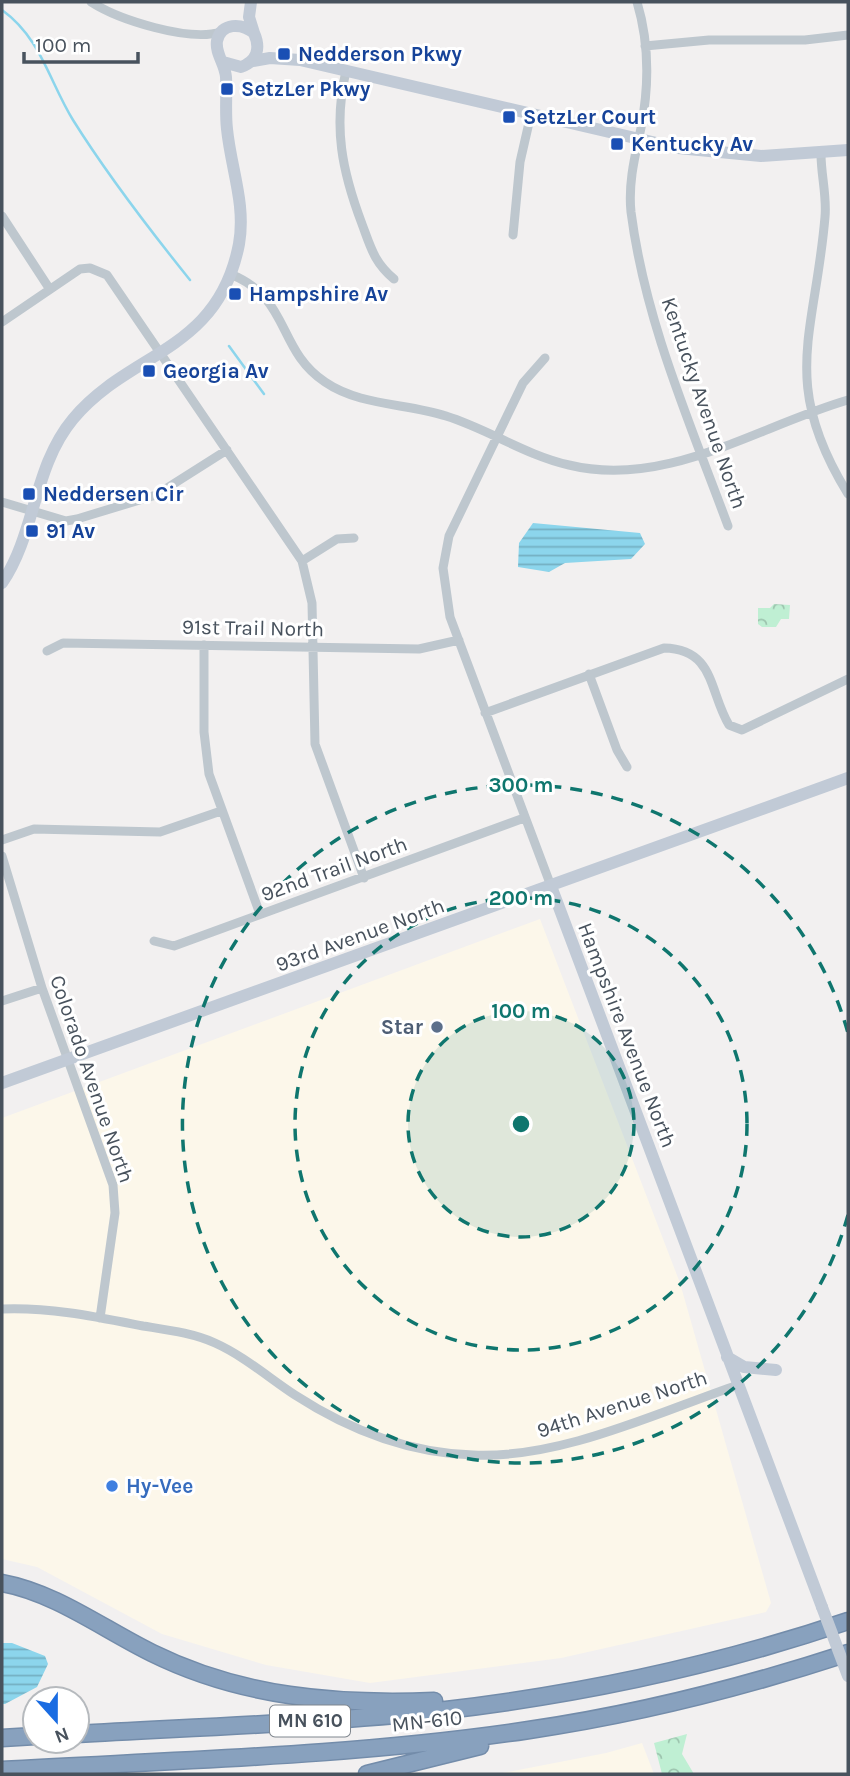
<svg xmlns="http://www.w3.org/2000/svg" width="850" height="1776" font-family="Karla,sans-serif">
<defs>
<pattern id="park-crowns" width="20" height="18" patternUnits="userSpaceOnUse" patternTransform="scale(1.75)"><rect width="20" height="18" fill="#bfefd3"/><path d="M2 6a3 3 0 1 1 6 0M12 15a3 3 0 1 1 6 0" fill="none" stroke="#9dc4ae"/></pattern>
<pattern id="water-rules" width="6" height="5" patternUnits="userSpaceOnUse" patternTransform="scale(1.75)"><rect width="6" height="5" fill="#8cd5ec"/><path d="M0 2.5h6" fill="none" stroke="#74afc2"/></pattern>
</defs>
<rect width="100%" height="100%" fill="#f2f0f0"/>
<path fill="#fcf7ea" d="M540 919 680 1283 771 1603 766 1612 561 1658 370 1683 266 1665 162 1634 37 1567 2 1559V1118Z
M642 1743 654 1774H497L606 1753Z"/>
<path fill="url(#park-crowns)" d="M774 604 790 605 789 619H781L776 627H762L758 624V608H770Z
M687 1734 682 1754 694 1774H662L654 1743Z"/>
<path fill="url(#water-rules)" d="M533 523 640 533 645 544 631 559 565 563 549 572 518 567 519 543Z
M2 1643H12L45 1656 48 1664 37 1687 5 1704H2Z"/>
<g fill="none" stroke-linecap="round" stroke-linejoin="round">
<path stroke="#8cd5ec" stroke-width="2.5" d="M2 10C41 38 49 81 73 120 108 176 149 229 190 280
M229 346 264 394"/>
<defs>
<path id="highway" d="M2 1583C56 1593 103 1629 152 1653 241 1697 336 1705 434 1701
M77 1734C200 1727 324 1723 446 1710 583 1694 718 1665 848 1621
M2 1738 35 1736
M2 1770C178 1760 355 1756 529 1730 638 1714 744 1687 848 1653
M367 1774 480 1746"/>
</defs>
<use href="#highway" stroke="#738caa" stroke-width="19"/>
<path stroke="#bec7ce" stroke-width="9" d="M91 2C119 20 189 42 221 32
M637 2C649 42 649 87 641 128 635 156 628 183 631 212 645 321 690 423 728 526
M645 46 709 40H805L848 35
M346 71C333 127 342 171 362 224 371 248 374 262 394 279
M821 154C821 175 827 196 825 217 815 335 779 382 848 494
M2 216 49 288
M513 235 520 162 531 114
M230 274C291 298 276 349 325 382 360 406 406 403 446 416 488 429 525 455 569 465 666 489 758 426 848 400
M2 322 80 269 90 268 107 275 302 561 312 603 315 744 364 878
M545 358 523 383 449 536 443 568 450 617 551 886
M2 502 66 521 77 519 156 495 227 450
M302 561 337 539 354 538
M204 645V732L209 774 260 914
M47 651 63 643 419 649 459 640
M589 674 617 750 627 767
M485 713 664 648C715 649 709 692 729 725L742 730 848 679
M2 840 34 829 160 832 221 811
M2 856 42 988 113 1185 115 1213 100 1318
M154 941 174 946 524 818
M2 1001 42 988
M2 1309C50 1307 97 1317 143 1326 168 1330 193 1333 215 1343 244 1356 269 1378 295 1395 349 1430 409 1453 473 1455 561 1459 656 1413 738 1385"/>
<path stroke="#c1cad6" stroke-width="12" d="M251 2 249 17 254 33
M253 61 270 58 300 60 678 148 761 156 848 150
M2 583C36 533 33 467 73 419 129 351 218 353 239 244 246 204 231 169 227 129 225 112 227 94 226 77 225 64 215 53 217 41 221 22 242 23 254 33 261 49 257 61 241 67L223 62
M551 886 822 1607
M2 1083 848 778
M727 1357 744 1367 776 1370"/>
<use href="#highway" stroke="#88a1be" stroke-width="16"/>
<path stroke="#c1cad6" stroke-width="12" d="M822 1607 848 1676"/>
</g>
<circle cx="521" cy="1124" r="113" fill="#0f766e" fill-opacity=".12"/>
<g fill="none" stroke="#0f766e" stroke-width="3.5" stroke-dasharray="12 9">
<circle cx="521" cy="1124" r="113"/>
<circle cx="521" cy="1124" r="226"/>
<path d="M848 1215A339 339 0 1 1 848 1033"/>
</g>
<g fill="#1a4fb4" stroke="#fff" stroke-width="2.5">
<rect x="277" y="47" width="14" height="14" rx="3.5"/>
<rect x="220" y="82" width="14" height="14" rx="3.5"/>
<rect x="502" y="110" width="14" height="14" rx="3.5"/>
<rect x="610" y="137" width="14" height="14" rx="3.5"/>
<rect x="228" y="287" width="14" height="14" rx="3.5"/>
<rect x="142" y="364" width="14" height="14" rx="3.5"/>
<rect x="22" y="487" width="14" height="14" rx="3.5"/>
<rect x="25" y="524" width="14" height="14" rx="3.5"/>
</g>
<circle fill="#5c6f8a" stroke="#fff" stroke-width="2.5" cx="437" cy="1027" r="7"/>
<circle fill="#3f7fe0" stroke="#fff" stroke-width="2.5" cx="112" cy="1486" r="7"/>
<g text-anchor="middle" dominant-baseline="central" stroke-width="6" stroke-linejoin="round" paint-order="stroke">
<rect fill="#fff" stroke="#7f868e" stroke-width="2" x="270" y="1705.5" width="80" height="31" rx="5"/>
<g font-size="19" font-weight="bold" fill="#48525d">
<text x="310" y="1721">MN 610</text>
</g>
<g font-size="21" font-weight="bold" fill="#164399" stroke="#fff" text-anchor="start">
<text x="298" y="54">Nedderson Pkwy</text>
<text x="241" y="89">SetzLer Pkwy</text>
<text x="523" y="117">SetzLer Court</text>
<text x="631" y="144">Kentucky Av</text>
<text x="249" y="294">Hampshire Av</text>
<text x="163" y="371">Georgia Av</text>
<text x="43" y="494">Neddersen Cir</text>
<text x="46" y="531">91 Av</text>
</g>
<g font-size="21" fill="#48525d" stroke="#fff">
<text transform="translate(704 403) rotate(71)">Kentucky Avenue North</text>
<text transform="translate(253 628) rotate(1)">91st Trail North</text>
<text transform="translate(334 869) rotate(-20)">92nd Trail North</text>
<text transform="translate(360 935) rotate(-20)">93rd Avenue North</text>
<text transform="translate(627 1035) rotate(69)">Hampshire Avenue North</text>
<text transform="translate(92 1079) rotate(71)">Colorado Avenue North</text>
<text transform="translate(622 1404) rotate(-18)">94th Avenue North</text>
<text transform="translate(427 1721) rotate(-6)">MN-610</text>
</g>
<g font-size="21" font-weight="bold" fill="#4e5e75" stroke="#fff" text-anchor="end">
<text x="423" y="1027">Star</text>
</g>
<g font-size="21" font-weight="bold" fill="#366cbe" stroke="#fff" text-anchor="start">
<text x="126" y="1486">Hy-Vee</text>
</g>
</g>
<circle cx="521" cy="1124" r="10" fill="#0f766e" stroke="#fff" stroke-width="3.5"/>
<g font-size="21" text-anchor="middle" font-weight="bold" fill="#0f766e" stroke="#fff" stroke-width="6" stroke-linejoin="round" paint-order="stroke">
<text x="521" y="792">300 m</text>
<text x="521" y="905">200 m</text>
<text x="521" y="1018">100 m</text>
</g>
<rect width="850" height="1776" fill="none" stroke="#48525d" stroke-width="7"/>
<g transform="translate(56 1720) rotate(159)"><circle r="33" fill="#ffffff" stroke="#b6babe" stroke-width="2"/>
<path d="M0-5L12 26L0 18L-12 26Z" fill="#1a6ce2"/>
<text y="-10" font-size="19" font-weight="bold" text-anchor="middle" fill="#48525d">N</text>
</g>
<path d="M24 52v10h114v-10" fill="none" stroke="#48525d" stroke-width="3.5"/>
<text x="35" y="52" font-size="21" fill="#48525d" stroke="#ffffff" stroke-width="5" paint-order="stroke">100 m</text>
</svg>
